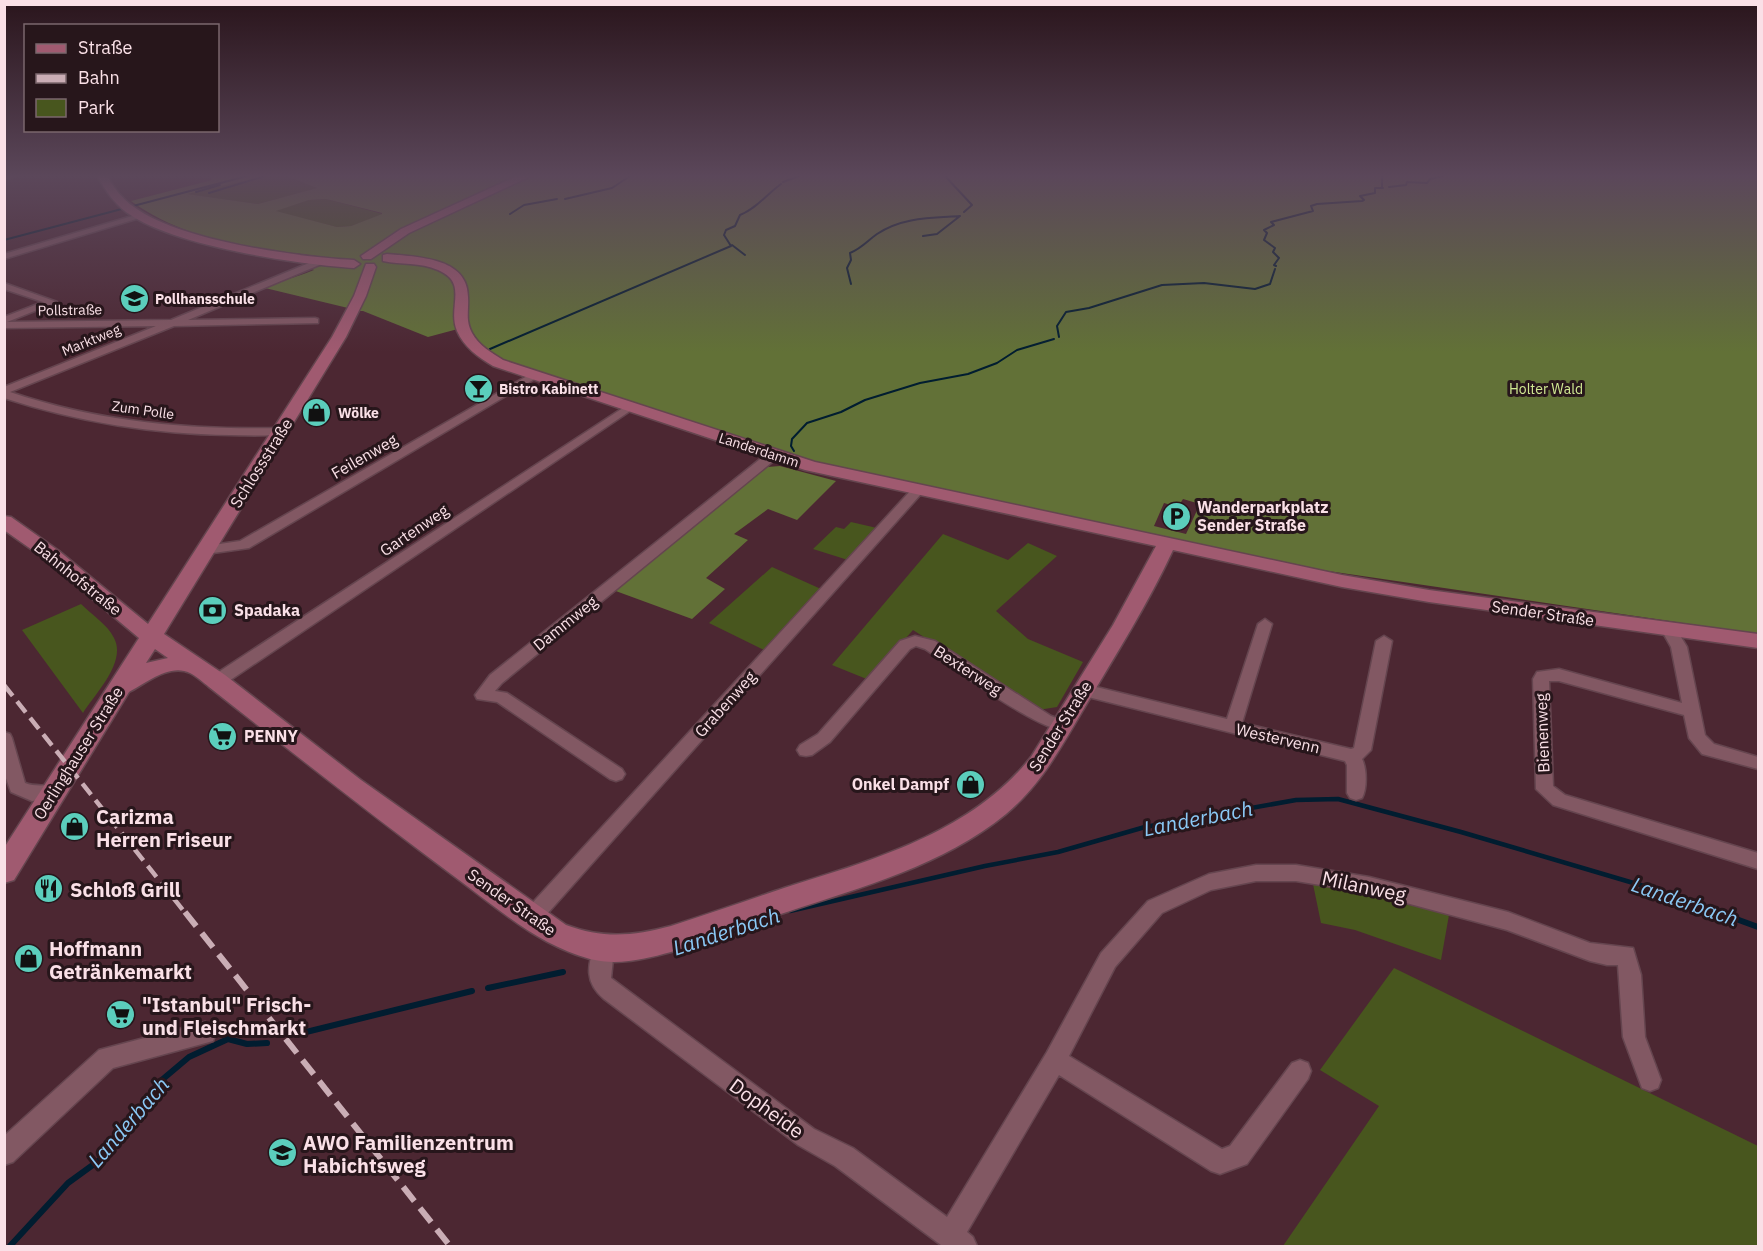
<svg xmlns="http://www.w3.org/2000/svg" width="1763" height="1251" font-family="'IBM Plex Sans',sans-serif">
<rect width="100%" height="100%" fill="#4c2732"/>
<path fill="#48561e" d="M266 176H286L318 188 258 204 185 194Z
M326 199 383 214 351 226 337 227 274 211 309 200Z
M851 522 877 528 848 560 813 549 836 527 844 529Z
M943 534 1008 560 1028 543 1057 556 996 611 1028 639 1083 662 1057 707 1038 710 913 630 869 680 832 665Z
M772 567 821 589 764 650 709 623Z
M81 604C91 614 108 625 114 638 127 662 95 694 83 713L22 630Z
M1313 884 1373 896 1449 915 1441 960 1355 930 1321 923Z
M1394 968 1758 1146V1246H1283L1379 1106 1320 1070Z"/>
<path fill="#627137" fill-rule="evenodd" d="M209 176H266L187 194 258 204 317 188 286 176H1758V634L1294 566 819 464 503 360C487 351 478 342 469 326L428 337 363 311H351L348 308 265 288C282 280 297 277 314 270L310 268 333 258C263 249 190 244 131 201L212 180ZM326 199 382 213V214L351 226 337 227 276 211 309 200ZM1183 499 1200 504 1186 534 1154 526 1164 503 1178 507Z
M780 466 836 481 797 520 768 509 734 534 748 540 706 578 725 589 692 619 613 590 756 473 767 467Z"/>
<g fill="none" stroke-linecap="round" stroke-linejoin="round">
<path stroke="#011d30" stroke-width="2" d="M945 176 972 205 964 212
M1382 176V187
M783 182 799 176
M1389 187 1406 185 1407 182 1427 183 1430 179 1443 176
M196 192 220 185
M209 193 265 176
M565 199 612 188 630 176
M510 214 524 205 557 199
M923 236 937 234 960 216
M4 240 247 176
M732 245 745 255
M1276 266 1274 265 1279 258 1273 252 1275 248 1264 240 1267 233 1264 230 1274 225 1271 222 1313 211 1311 206 1317 204 1362 201 1364 200 1360 196 1375 193V188H1383
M851 284 847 268 851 260 850 253C862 248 867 241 877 234 902 217 931 218 960 216
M1059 337 1057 326 1066 312 1089 308 1162 285 1204 283 1255 289 1270 284 1275 269
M490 349 731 246 724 235 726 230 735 226 740 215C757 208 766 195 781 184
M794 451 791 446 792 439 807 423 841 412 865 400 920 383 968 374 997 363 1017 350 1054 339"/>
<path stroke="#011d30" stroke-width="4.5" d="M790 911 985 866 1058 852 1145 827 1296 800 1338 799 1461 832 1647 887 1721 914"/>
<path stroke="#011d30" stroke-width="6" d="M1717 912 1758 927
M710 938 777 915
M488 988 563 972
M298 1034 472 991
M10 1246 68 1183 101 1159 133 1116 144 1107 157 1084 189 1057 228 1039 247 1044 267 1043"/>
<defs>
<path id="street" d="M139 214 146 216 4 259V254Z
M321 258 324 259V263L188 320 315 318 318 319V323L174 326 10 392C99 422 188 430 281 428L285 429V433C268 437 248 435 230 435 153 434 78 422 4 398V387L156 326 4 328V317L43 302 4 289V283L57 302 7 322 171 320Z
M534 372 538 373V377L249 548 206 554 199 550 206 546 240 541Z
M629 404 633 405V409L223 685H211L209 681 211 677Z
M773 451 777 452V458L502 683 495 691 507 693 622 769 625 774 622 779 616 781 610 779 497 702 477 699 475 695 490 675 769 452Z
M917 487 923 491 921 494 539 923 532 926 525 923 522 917 525 911 913 488Z
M1265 619 1272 624 1242 723 1351 749 1354 748 1376 641 1384 636 1392 641 1371 750 1362 759C1367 769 1367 789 1362 798L1356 800 1350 798 1347 793V765L1345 761 1084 696 1078 694 1076 690 1078 686 1084 684 1227 719 1258 624Z
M1670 626 1675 627 1687 647 1705 735 1714 744 1758 757V769L1702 754 1689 738 1684 715 1559 681H1549L1553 786 1565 795 1758 853V869L1553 805 1536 789 1533 679 1537 672 1559 669 1682 703 1671 647 1662 631Z
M915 636 935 641 1051 716 1068 722 1070 726 1068 730C1046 737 948 664 925 649L916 646 910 649 830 742 812 755 806 756 800 755 797 750 800 745 818 734 900 641Z
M4 732 10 734 12 738 25 783C37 788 49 783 61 787L64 792 61 797 32 801 11 792 4 773Z
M1256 865H1296L1369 877 1508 912 1590 943 1633 948 1641 975 1645 1037 1661 1080 1658 1088 1650 1091 1642 1088 1623 1037 1618 965H1607L1590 961 1507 930 1369 893 1296 881H1256L1211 890 1162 913 1115 967 1069 1056 1222 1149 1230 1146 1292 1063 1300 1060 1308 1063 1311 1071 1308 1079 1247 1164 1220 1174 1211 1171 1059 1075 967 1232 973 1237 977 1246 941 1245 835 1166 798 1145 604 999C585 983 586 965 597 942L604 940 611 942 614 949 611 978 814 1129 853 1148 947 1217 1047 1052 1101 953 1148 901 1209 874Z
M205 1022 213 1025 216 1033 213 1041 113 1068 13 1162 4 1165V1136L99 1050Z"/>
<path id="secondary" d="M4 176H16L4 180Z
M97 176H107C115 189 122 199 134 207 180 241 297 257 354 260L360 264 354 268C296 264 172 246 126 212 113 202 106 191 97 176Z
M517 176H531L409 233 371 259H363L361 256 401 229Z
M387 254C417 257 468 257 468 297 469 310 465 320 472 333 478 345 492 353 503 360L815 462 1342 575 1429 590 1758 634V648L1429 602 1342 587 1173 550C1148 604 1116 654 1086 705 1062 745 1043 783 1006 814 944 865 862 887 787 912 748 924 710 939 671 952 645 959 618 966 590 959 537 945 495 906 451 874 369 813 289 750 209 687 203 682 196 676 190 673 169 663 145 684 129 692L14 880 4 883V848L139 638 45 559 4 530V516L11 517 59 551 148 624 332 337 354 296 366 264H374L376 267 366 296 346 337 164 634 225 675 361 780 566 925C603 939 634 936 671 926 709 914 746 901 784 888 873 860 971 833 1031 757L1113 625 1156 546 805 470 493 366C478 357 464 347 457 331 447 307 469 283 438 270 420 262 401 265 383 261V255ZM155 649 168 658 146 663Z"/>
</defs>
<use href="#street" stroke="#65454f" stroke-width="3"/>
<use href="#secondary" stroke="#65454f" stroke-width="3"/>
<use href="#street" fill="#825863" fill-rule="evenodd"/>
<use href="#secondary" fill="#a05a70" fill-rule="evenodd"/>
<path stroke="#caadb5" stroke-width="4.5" stroke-dasharray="14 7" stroke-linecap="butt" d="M4 685 186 914"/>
<path stroke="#caadb5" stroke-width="6" stroke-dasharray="18 9" stroke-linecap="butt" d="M185 912 450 1246"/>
</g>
<linearGradient id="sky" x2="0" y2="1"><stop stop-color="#2a151c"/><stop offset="0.5" stop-color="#5b475a"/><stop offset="1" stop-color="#5b475a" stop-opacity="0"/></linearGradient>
<rect width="1763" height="352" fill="url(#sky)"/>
<defs>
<symbol id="school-disc" viewBox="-11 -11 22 22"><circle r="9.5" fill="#5bcebc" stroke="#27161b"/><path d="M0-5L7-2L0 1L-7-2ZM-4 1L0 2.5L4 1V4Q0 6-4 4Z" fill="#111"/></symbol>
<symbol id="bar-disc" viewBox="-11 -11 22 22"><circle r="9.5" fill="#5bcebc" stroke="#27161b"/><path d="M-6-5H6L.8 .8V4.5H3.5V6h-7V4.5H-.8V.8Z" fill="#111"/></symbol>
<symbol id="shop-disc" viewBox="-11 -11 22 22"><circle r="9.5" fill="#5bcebc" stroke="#27161b"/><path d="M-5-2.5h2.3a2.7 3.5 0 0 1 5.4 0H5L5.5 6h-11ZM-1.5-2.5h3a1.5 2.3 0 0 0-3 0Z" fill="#111"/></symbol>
<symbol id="parking-disc" viewBox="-11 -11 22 22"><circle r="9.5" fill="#5bcebc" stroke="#27161b"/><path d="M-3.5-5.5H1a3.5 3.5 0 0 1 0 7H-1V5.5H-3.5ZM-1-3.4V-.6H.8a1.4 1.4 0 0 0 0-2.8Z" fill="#111"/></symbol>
<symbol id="bank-disc" viewBox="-11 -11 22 22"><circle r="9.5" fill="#5bcebc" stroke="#27161b"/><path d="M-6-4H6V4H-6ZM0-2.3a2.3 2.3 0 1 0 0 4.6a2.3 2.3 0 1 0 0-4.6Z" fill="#111"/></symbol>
<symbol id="supermarket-disc" viewBox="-11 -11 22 22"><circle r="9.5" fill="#5bcebc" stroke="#27161b"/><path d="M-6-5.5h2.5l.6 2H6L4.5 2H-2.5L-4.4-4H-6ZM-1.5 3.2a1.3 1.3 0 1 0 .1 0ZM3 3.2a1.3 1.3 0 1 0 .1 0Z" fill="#111"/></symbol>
<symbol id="restaurant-disc" viewBox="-11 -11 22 22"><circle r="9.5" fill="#5bcebc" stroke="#27161b"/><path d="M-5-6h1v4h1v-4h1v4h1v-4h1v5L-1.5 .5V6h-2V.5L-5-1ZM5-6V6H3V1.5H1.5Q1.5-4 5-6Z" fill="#111"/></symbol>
</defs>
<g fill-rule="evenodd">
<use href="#school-disc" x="118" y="282" width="33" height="33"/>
<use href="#bar-disc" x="462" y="372" width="33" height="33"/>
<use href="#shop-disc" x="300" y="396" width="33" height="33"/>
<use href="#parking-disc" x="1160" y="500" width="33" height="33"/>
<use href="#bank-disc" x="196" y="594" width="33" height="33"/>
<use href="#supermarket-disc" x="206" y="720" width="33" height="33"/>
<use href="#shop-disc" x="954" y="768" width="33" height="33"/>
<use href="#shop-disc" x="58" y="810" width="33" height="33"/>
<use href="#restaurant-disc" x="32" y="872" width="33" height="33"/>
<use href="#shop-disc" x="12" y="942" width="33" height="33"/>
<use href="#supermarket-disc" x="104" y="998" width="33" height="33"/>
<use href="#school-disc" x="266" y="1136" width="33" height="33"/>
</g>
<g text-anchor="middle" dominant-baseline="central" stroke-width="6" stroke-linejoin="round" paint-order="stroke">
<g font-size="14" font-weight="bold" fill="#fae0e7" stroke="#27161b" text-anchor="start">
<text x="155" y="299">Pollhansschule</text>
<text x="499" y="389">Bistro Kabinett</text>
<text x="338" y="413">Wölke</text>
</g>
<g font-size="14" fill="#fae0e7" stroke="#27161b">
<text transform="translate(70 310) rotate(-1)">Pollstraße</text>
<text transform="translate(91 340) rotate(-22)">Marktweg</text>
<text transform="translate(143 410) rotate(8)">Zum Polle</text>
<text transform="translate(759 450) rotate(18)">Landerdamm</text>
</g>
<g font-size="14" fill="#d1e993" stroke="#27161b">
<text x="1546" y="389">Holter Wald</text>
</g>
<g font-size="16" fill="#fae0e7" stroke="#27161b">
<text transform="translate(364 456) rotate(-30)">Feilenweg</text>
<text transform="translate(261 463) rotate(-58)">Schlossstraße</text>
<text transform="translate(414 530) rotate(-34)">Gartenweg</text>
<text transform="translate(78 578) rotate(39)">Bahnhofstraße</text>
<text transform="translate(1543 613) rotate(8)">Sender Straße</text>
<text transform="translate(565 623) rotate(-39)">Dammweg</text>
<text transform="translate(968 670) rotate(33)">Bexterweg</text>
<text transform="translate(725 704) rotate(-48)">Grabenweg</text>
<text transform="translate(1060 726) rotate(-58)">Sender Straße</text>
<text transform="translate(1542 733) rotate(-92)">Bienenweg</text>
<text transform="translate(1278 738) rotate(13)">Westervenn</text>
<text transform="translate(78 753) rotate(-58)">Oerlinghauser Straße</text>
<text transform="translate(512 902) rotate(35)">Sender Straße</text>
</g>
<g font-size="16" font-weight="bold" fill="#fae0e7" stroke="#27161b" text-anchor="start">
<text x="1197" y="507">Wanderparkplatz<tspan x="1197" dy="18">Sender Straße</tspan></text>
<text x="234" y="610">Spadaka</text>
<text x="244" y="736">PENNY</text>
<text x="949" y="784" text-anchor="end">Onkel Dampf</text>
</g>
<g font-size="20" font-weight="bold" fill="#fae0e7" stroke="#27161b" text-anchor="start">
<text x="96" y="816">Carizma<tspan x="96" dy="23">Herren Friseur</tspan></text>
<text x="70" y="889">Schloß Grill</text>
<text x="49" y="948">Hoffmann<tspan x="49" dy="23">Getränkemarkt</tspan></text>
<text x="142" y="1004">"Istanbul" Frisch-<tspan x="142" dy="23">und Fleischmarkt</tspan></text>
<text x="303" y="1142">AWO Familienzentrum<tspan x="303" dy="23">Habichtsweg</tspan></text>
</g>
<g font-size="20" fill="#fae0e7" stroke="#27161b">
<text transform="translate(1364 886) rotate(12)">Milanweg</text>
<text transform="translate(767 1108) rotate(36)">Dopheide</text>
</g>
<g font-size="21" font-style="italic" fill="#8bc9f6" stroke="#27161b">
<text transform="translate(1198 818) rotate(-11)">Landerbach</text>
<text transform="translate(1685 901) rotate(19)">Landerbach</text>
<text transform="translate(726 931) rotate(-18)">Landerbach</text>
<text transform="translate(128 1122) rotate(-49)">Landerbach</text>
</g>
</g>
<rect width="1763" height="1251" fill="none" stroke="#fae0e7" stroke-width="12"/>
<rect x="24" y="24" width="195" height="108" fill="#27161b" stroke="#7b676d" stroke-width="1.5"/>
<rect x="36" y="44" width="30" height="9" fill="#a05a70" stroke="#7b676d" stroke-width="1.5"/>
<text x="78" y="54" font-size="18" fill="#fae0e7">Straße</text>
<rect x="36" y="74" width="30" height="9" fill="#caadb5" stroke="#7b676d" stroke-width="1.5"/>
<text x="78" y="84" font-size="18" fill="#fae0e7">Bahn</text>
<rect x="36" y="99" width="30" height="18" fill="#48561e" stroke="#7b676d" stroke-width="1.5"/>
<text x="78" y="114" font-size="18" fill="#fae0e7">Park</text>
</svg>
